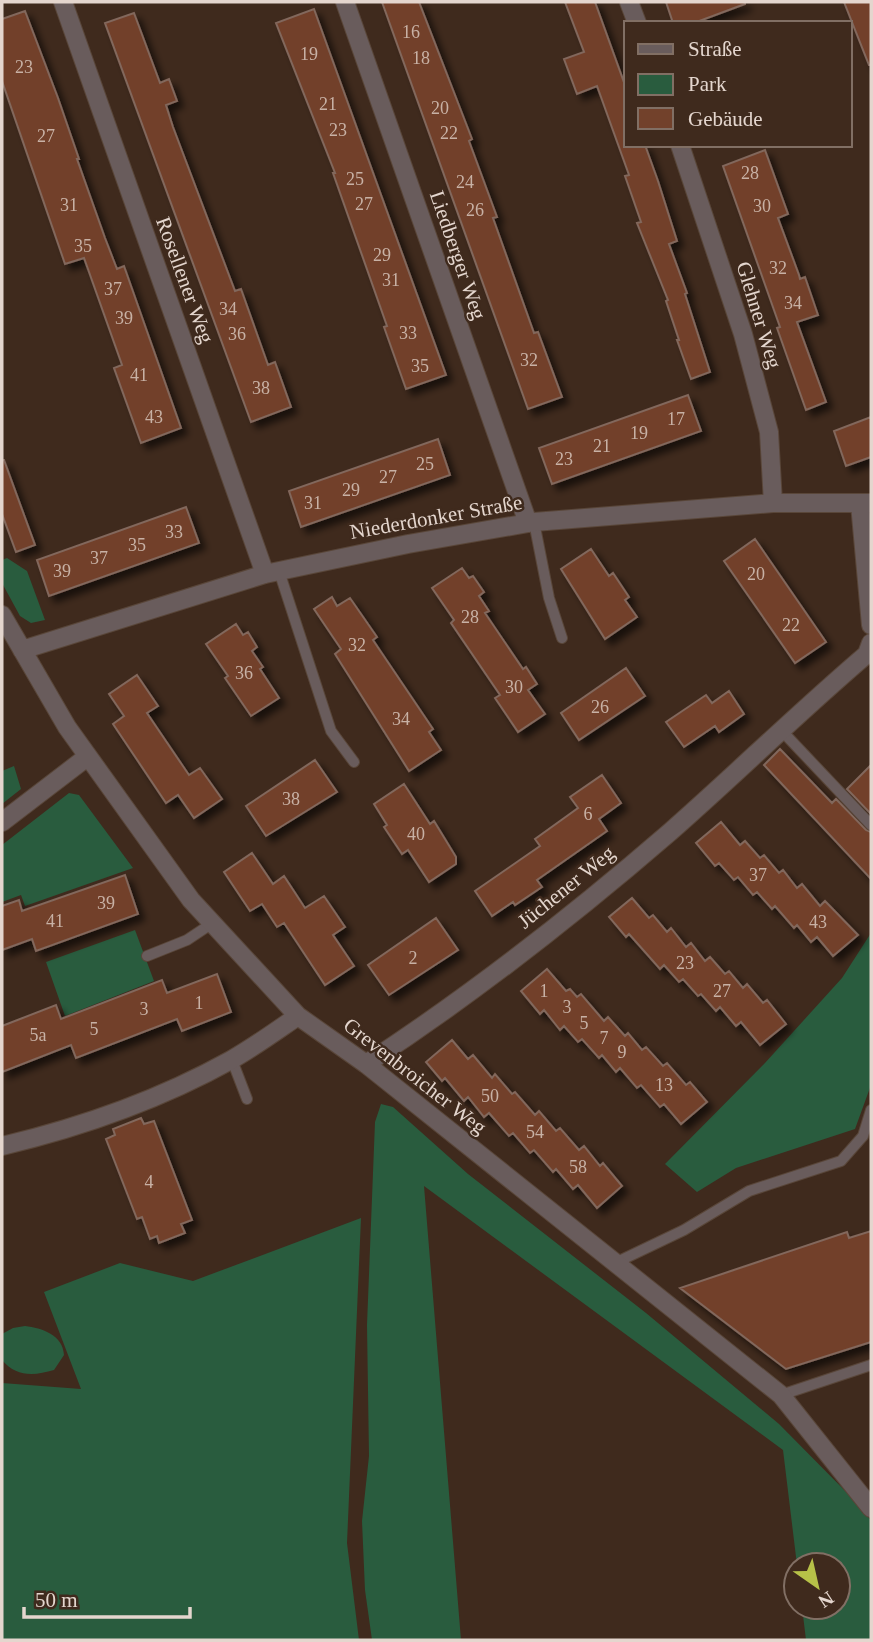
<svg xmlns="http://www.w3.org/2000/svg" width="873" height="1642" font-family="Georgia,serif">
<defs>
<filter id="shadow"><feDropShadow dx="6" dy="6" stdDeviation="3.5" flood-color="#0009"/></filter>
</defs>
<rect width="100%" height="100%" fill="#3f2a1d"/>
<path fill="#295c3e" d="M7 558 27 571 45 620 31 623 20 616 2 583V560Z
M14 766 21 789 2 804V771Z
M69 793 79 795 133 868 25 906 21 895 2 902V845Z
M135 930 154 981 65 1016 46 962Z
M871 933V1085L855 1129 736 1168 697 1192 665 1164 765 1063 842 978Z
M381 1104 393 1107 468 1174 646 1313 779 1424 863 1509 871 1521V1640H806L802 1607H838V1565H797L783 1450 424 1186 461 1640H372L365 1590 362 1521 369 1456 367 1325 375 1122Z
M361 1218 347 1543 359 1640H2V1383L81 1389 44 1292 120 1263 193 1281Z
M25 1326C42 1328 63 1335 64 1355L54 1370C34 1376 16 1377 2 1360V1334L13 1328Z"/>
<path fill="#72412b" stroke="#82675c" stroke-width="2" filter="url(#shadow)" d="M382 2H419L472 139 469 141 497 217 493 218 534 333 538 332 562 397 528 409Z
M565 2H595L626 88V145H645L658 181 677 241 669 244 687 293 685 294 710 372 691 379 677 340H679L666 301 668 300 637 223 641 222 625 176 629 175 597 86 577 94 564 59 584 52Z
M666 2H745V4L694 23H673Z
M844 2H871V65H869Z
M314 9 446 375 406 389 384 327 387 326 333 173H335L276 23Z
M25 11 58 98 79 159H77L105 238 117 269 124 266 181 428 141 443 114 368 122 365 84 258 65 264 2 81V19Z
M134 13 160 83 169 79 177 101 166 105 173 127 235 291 241 289 268 365 275 362 291 407 251 422 105 23Z
M765 150 788 214 778 218 799 275 800 279 805 277 818 315 797 322 826 402 806 410 777 328 780 327 723 166Z
M688 395 701 431 552 484 539 448Z
M871 417V457L846 466 834 431Z
M438 439 450 475 301 527 289 491Z
M2 460H4L35 545 16 552 2 514Z
M186 507 199 543 49 596 37 560Z
M755 539 826 642 795 663 724 561Z
M591 549 609 576 613 573 629 597 625 600 637 617 605 639 561 569Z
M462 568 469 578 473 576 484 592 479 596 489 611 485 613 523 669 526 667 537 684 528 690 545 714 518 732 495 698 500 695 451 623 454 620 432 588Z
M332 597 337 606 350 598 377 637 373 640 433 729 429 732 441 750 409 771 335 654 341 649 314 609Z
M236 624 243 635 248 632 257 647 252 651 263 667 260 669 279 698 251 716 225 678 228 676 206 644Z
M626 668 645 696 579 740 561 713Z
M137 675 158 706 147 713 189 775 200 768 222 799 194 818 178 795 166 803 113 724 124 716 109 694Z
M729 691 744 714 719 732 715 726 684 747 666 722 706 695 712 703Z
M780 749 832 803 836 799 866 830 871 832V879L764 765Z
M315 760 337 792 266 836 246 806Z
M871 765V814L847 789Z
M602 775 621 803 599 819 607 831 537 880 542 887 515 905 513 902 492 916 475 891 540 846 535 839 578 808 570 797Z
M404 784 430 824 434 821 456 857V864L429 882 408 850 402 854 384 827 387 825 374 804Z
M721 822 740 845 745 841 760 858 764 855 779 873 783 870 797 888 802 884 820 906 825 901 858 935 833 956 817 937 811 942 797 925 794 928 775 906 772 909 757 892 753 895 738 877 734 880 719 863 715 866 696 843Z
M252 853 273 884 284 876 305 908 324 896 345 927 333 935 354 966 325 985 284 923 277 927 262 904 250 911 224 872Z
M125 875 138 914 36 951 32 939 2 950V906L19 900 22 911Z
M632 898 649 918 653 915 667 932 671 928 686 947 691 943 705 961 710 957 725 974 729 971 743 988 747 984 763 1003 767 1000 786 1024 760 1045 741 1022 736 1026 720 1007 716 1011 701 994 698 996 683 979 679 982 664 965 660 969 629 934 626 937 609 917Z
M436 918 458 950 389 995 368 965Z
M547 969 566 991 570 989 577 997 581 994 604 1021 608 1017 625 1036 628 1033 642 1050 646 1047 663 1066 667 1063 686 1085 690 1082 707 1102 681 1124 664 1104 660 1107 641 1085 637 1088 620 1068 616 1072 602 1055 599 1058 582 1039 578 1042 564 1026 560 1030 544 1010 540 1014 521 991Z
M217 974 231 1012 182 1031 177 1019 76 1058 71 1045 2 1072V1026L56 1005 61 1019 162 980 167 993Z
M452 1040 468 1059 473 1055 492 1078 495 1074 512 1094 515 1092 535 1115 539 1111 556 1131 560 1128 579 1150 584 1146 600 1166 603 1163 622 1186 597 1208 578 1185 573 1189 556 1169 553 1172 534 1150 530 1153 513 1133 509 1136 489 1113 484 1117 468 1097 464 1101 445 1078 442 1081 426 1062Z
M141 1118 144 1124 154 1121 192 1220 181 1224 185 1233 159 1243 157 1236 150 1239 142 1217 137 1219 106 1139 115 1135 113 1129Z
M871 1231V1342L786 1369 680 1288 847 1232 849 1238Z"/>
<g fill="none" stroke-linecap="round" stroke-linejoin="round">
<defs>
<path id="service" d="M534 522 549 598 562 638
M279 571 331 731 354 762
M782 731 871 825
M147 956 187 940 211 924
M232 1060 247 1099
M615 1263 684 1230 749 1191 841 1161 863 1136 871 1110
M781 1395 871 1365"/>
<path id="minor" d="M63 2 265 574
M345 2 528 523
M629 2 637 23
M680 145 743 334 769 432 773 503
M860 504 871 625
M2 615 67 727 191 900 298 1016 366 1064 781 1395 871 1508
M22 650 265 574 408 544 534 522 773 503H871
M2 822 87 757
M366 1064C473 994 574 915 670 832 737 773 800 711 867 654L871 643
M2 1146C82 1127 159 1100 231 1060 254 1047 276 1031 298 1016"/>
</defs>
<use href="#service" stroke="#594639" stroke-width="12"/>
<use href="#minor" stroke="#594639" stroke-width="20"/>
<use href="#service" stroke="#695c5c" stroke-width="10"/>
<use href="#minor" stroke="#695c5c" stroke-width="18"/>
</g>
<g text-anchor="middle" dominant-baseline="central" stroke-width="5" stroke-linejoin="round" paint-order="stroke">
<g font-size="18" fill="#c8b1a5">
<text x="411" y="32">16</text>
<text x="309" y="54">19</text>
<text x="421" y="58">18</text>
<text x="24" y="67">23</text>
<text x="328" y="104">21</text>
<text x="440" y="108">20</text>
<text x="338" y="130">23</text>
<text x="449" y="133">22</text>
<text x="46" y="136">27</text>
<text x="750" y="173">28</text>
<text x="355" y="179">25</text>
<text x="465" y="182">24</text>
<text x="364" y="204">27</text>
<text x="69" y="205">31</text>
<text x="762" y="206">30</text>
<text x="475" y="210">26</text>
<text x="83" y="246">35</text>
<text x="382" y="255">29</text>
<text x="778" y="268">32</text>
<text x="391" y="280">31</text>
<text x="113" y="289">37</text>
<text x="793" y="303">34</text>
<text x="228" y="309">34</text>
<text x="124" y="318">39</text>
<text x="408" y="333">33</text>
<text x="237" y="334">36</text>
<text x="529" y="360">32</text>
<text x="420" y="366">35</text>
<text x="139" y="375">41</text>
<text x="261" y="388">38</text>
<text x="154" y="417">43</text>
<text x="676" y="419">17</text>
<text x="639" y="433">19</text>
<text x="602" y="446">21</text>
<text x="564" y="459">23</text>
<text x="425" y="464">25</text>
<text x="388" y="477">27</text>
<text x="351" y="490">29</text>
<text x="313" y="503">31</text>
<text x="174" y="532">33</text>
<text x="137" y="545">35</text>
<text x="99" y="558">37</text>
<text x="62" y="571">39</text>
<text x="756" y="574">20</text>
<text x="470" y="617">28</text>
<text x="791" y="625">22</text>
<text x="357" y="645">32</text>
<text x="244" y="673">36</text>
<text x="514" y="687">30</text>
<text x="600" y="707">26</text>
<text x="401" y="719">34</text>
<text x="291" y="799">38</text>
<text x="588" y="814">6</text>
<text x="416" y="834">40</text>
<text x="758" y="875">37</text>
<text x="106" y="903">39</text>
<text x="55" y="921">41</text>
<text x="818" y="922">43</text>
<text x="413" y="958">2</text>
<text x="685" y="963">23</text>
<text x="544" y="991">1</text>
<text x="722" y="991">27</text>
<text x="199" y="1003">1</text>
<text x="567" y="1007">3</text>
<text x="144" y="1009">3</text>
<text x="584" y="1023">5</text>
<text x="94" y="1029">5</text>
<text x="38" y="1035">5a</text>
<text x="604" y="1038">7</text>
<text x="622" y="1052">9</text>
<text x="664" y="1085">13</text>
<text x="490" y="1096">50</text>
<text x="535" y="1132">54</text>
<text x="578" y="1167">58</text>
<text x="149" y="1182">4</text>
</g>
<g font-size="21" fill="#e4d6ce" stroke="#3f2a1d">
<text transform="translate(458 255) rotate(71)">Liedberger Weg</text>
<text transform="translate(185 280) rotate(70)">Rosellener Weg</text>
<text transform="translate(759 315) rotate(73)">Glehner Weg</text>
<text transform="translate(436 517) rotate(-10)">Niederdonker Straße</text>
<text transform="translate(566 887) rotate(-39)">Jüchener Weg</text>
<text transform="translate(415 1076) rotate(38)">Grevenbroicher Weg</text>
</g>
</g>
<rect width="873" height="1642" fill="none" stroke="#e4d6ce" stroke-width="7"/>
<rect x="624" y="21" width="228" height="126" fill="#3f2a1d" stroke="#816f64" stroke-width="2"/>
<rect x="638" y="44" width="35" height="10" fill="#695c5c" stroke="#816f64" stroke-width="2"/>
<text x="688" y="56" font-size="21" fill="#e4d6ce">Straße</text>
<rect x="638" y="74" width="35" height="21" fill="#295c3e" stroke="#816f64" stroke-width="2"/>
<text x="688" y="91" font-size="21" fill="#e4d6ce">Park</text>
<rect x="638" y="108" width="35" height="21" fill="#72412b" stroke="#816f64" stroke-width="2"/>
<text x="688" y="126" font-size="21" fill="#e4d6ce">Gebäude</text>
<g transform="translate(817 1586) rotate(146)"><circle r="33" fill="#3f2a1d" stroke="#816f64" stroke-width="2"/>
<path d="M0-5L12 26L0 18L-12 26Z" fill="#b7c148"/>
<text y="-10" font-size="19" font-weight="bold" text-anchor="middle" fill="#e4d6ce">N</text>
</g>
<path d="M24 1607v10h166v-10" fill="none" stroke="#e4d6ce" stroke-width="3.5"/>
<text x="35" y="1607" font-size="21" fill="#e4d6ce" stroke="#3f2a1d" stroke-width="5" paint-order="stroke">50 m</text>
</svg>
